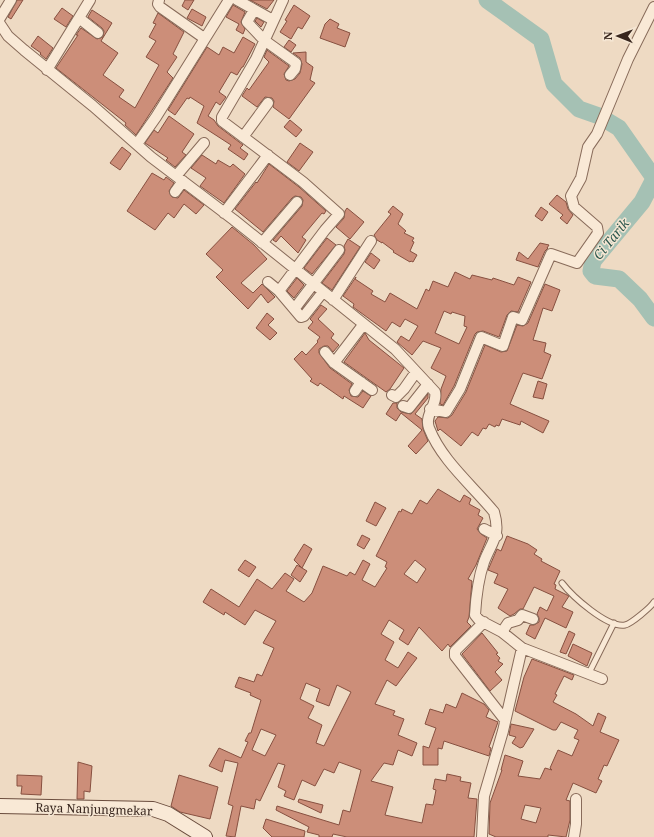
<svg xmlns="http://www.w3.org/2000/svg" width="654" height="837" font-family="'Noto Serif',serif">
<rect width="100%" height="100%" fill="#eedac3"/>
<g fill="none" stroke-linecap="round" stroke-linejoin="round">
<path stroke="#a5c1b4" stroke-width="17" d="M487 0 541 39 554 84 579 109 599 116 619 128 654 178
M654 179 642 202 593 261 591 271 595 276 619 279 640 299 654 318"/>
</g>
<path fill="#cc8e79" stroke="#875040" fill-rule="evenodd" d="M17 0H23L11 19 8 17Z
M185 0H194L188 10 182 6Z
M250 0H274L267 9Z
M233 5 245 12 241 22 245 29 243 34 236 30 239 24 226 17Z
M294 5 310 16 302 29 298 27 291 39 280 32 287 21 285 20Z
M62 8 73 16 66 27 54 19Z
M192 9 206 17 202 26 187 18Z
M92 10 112 23 101 41 118 53 103 75 124 90 119 97 135 108 159 65 146 57 156 41 149 37 156 24 153 23 158 13 184 32 173 54 177 57 167 72 173 78 136 135 125 125 126 123 56 68 78 35H76L81 28 97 39 103 37 104 31 102 28 88 17Z
M257 18 264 22 261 27 255 21Z
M330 19 339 24 337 28 350 33 345 47 320 38 325 24Z
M38 36 53 48 46 59 40 54 41 53 31 46Z
M243 37 255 44 243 67H242L237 75 231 72 219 92 226 97 220 105 216 102 208 116 214 120 218 126 243 145 240 148 248 154 244 160 228 149 231 145 197 123 204 106 190 97 189 99 187 98 175 115 168 110 207 47 219 55 223 47 234 53Z
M289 40 296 45 291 52 284 47Z
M267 50 289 66 284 74 286 80 289 81 295 79 300 73 302 64 300 58 293 53 306 52V62L313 67 310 80 315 83 289 119 273 107 274 101 272 98 265 97 257 107 242 96 247 88 249 90 269 62 264 57Z
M169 116 194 134 182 152 186 155 175 167 166 160 168 158 145 143 154 130 158 133Z
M290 120 302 130 296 137 284 127Z
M300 143 313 152 299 171 287 162Z
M122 147 131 154 120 170 110 163Z
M202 155 216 164 218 160 230 167 233 164 245 174 224 203 200 186 206 178 191 168Z
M269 164 299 187 326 211 324 214 322 213 302 237 306 240 298 253 281 236 276 242 273 240 302 206 303 200 301 197 295 196 292 198 263 232 235 209 256 182 257 183Z
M152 173 164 180 166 177 174 183 169 191 172 197 178 198 184 190 204 205 196 214 184 204 174 218 168 213 155 230 127 211Z
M557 195 566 202 568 209 573 215 567 224 560 218 563 215 549 204Z
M393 206 403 214 398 224 406 231 404 233 414 238 412 241 414 242 410 251 417 255 413 262 411 261 410 262 393 252 394 251 382 242V243L377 240 374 235 391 214 388 212Z
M541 207 548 212 542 221 535 216Z
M347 208 364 222 350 239 336 227 344 218 345 211Z
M232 227 254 245 267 259 241 283 253 293 262 284 275 297 268 303 261 294 248 309 216 277 223 270 206 254Z
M327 238 336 245 312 274 304 268Z
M348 239 360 247 332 290 322 283 344 254 345 250 344 246Z
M540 243 549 245 547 248H548L545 251 538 267 516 260 519 252 528 259Z
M371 253 380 260 374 269 365 262Z
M455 272 470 279 472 275 492 280 493 278 514 285 518 277 531 282 518 312 511 311 507 315 499 337 483 331 477 332 475 334 454 386 443 405 440 404 441 389 446 376 431 368 441 348 423 341 412 355 397 342 401 336 409 341 418 326 405 319 400 327 392 322 386 331 353 307 354 304 343 296 356 277 355 279 373 291 371 294 385 302 390 293 417 309 426 289 429 291 433 281 448 287ZM444 311 451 314 452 312 465 316 464 326 467 327 459 344 435 333Z
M297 278 304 285 294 298 287 291Z
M545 284 560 290 552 311 543 308 533 340 546 343 544 352 551 355 542 379 523 373 522 375 510 404 549 421 543 433 521 421 520 425 502 419 499 426 496 425 495 427 489 424 486 429 483 428 478 436 472 432 461 446 440 429 438 431 435 421 438 417 448 418 452 415 466 392 485 345 501 352 507 351 517 325 523 326 528 323Z
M321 305 327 309 318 319 334 334 331 338 339 345 333 352 328 346H324L319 349V353L330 368 352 384 349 390 351 396 358 397 363 391 371 396 363 408 344 396 343 399 320 383 318 386 310 381 312 379 294 359 302 351 306 355 318 342 317 341 320 337 308 328 313 322 310 319Z
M267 313 274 319 268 325 277 333 270 340 256 328Z
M365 333 369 340 404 368 390 389 386 392 344 362Z
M538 381 547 384 543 399 533 397Z
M428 394V398L415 414 422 419 423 429 428 441 416 454 408 446 422 430 401 413 396 421 386 414 393 403H397V408L401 412 411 414Z
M438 489 460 502 464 495 471 499 469 504 480 510 478 515 483 518 477 529 481 534 487 538 476 565 468 579 472 581 469 617 467 622 471 626 450 647 448 644 442 651 419 627 408 645 399 639 404 630 389 620 381 634 394 642 385 660 398 668 408 652 417 658 396 686 387 680 375 704 395 711 393 715 404 719 398 735 417 743 412 756 398 750 393 765 384 763 371 781 393 787 385 815 422 823 426 804 433 805 436 790 433 789 435 779 446 781 447 774 461 777 460 781 471 783 468 798 477 799 474 837H347L333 834 332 837H319V835L307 832 309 827 276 810 277 806 339 825 343 810 350 812 361 770 339 762 334 773 324 769 315 786 302 780 294 800 284 796 286 791 278 787 285 765 278 763 260 801 256 799 254 809 241 806 235 837 226 836 233 806 228 804 238 763 225 760 222 772 209 766 219 748 241 758 248 742 245 741 249 733H251L261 700 250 695 251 693 235 687 239 677 254 682 257 674 262 676 274 648 263 643 276 621 255 610 245 625 225 612 224 615 203 602 211 589 239 607 257 579 272 589 285 573 294 579 286 591 304 602 312 593 323 566 347 576 350 572 355 575 363 560 370 564 362 580 375 587 387 568 385 567 387 562 376 556 399 511 401 512 402 509 412 514 420 500 427 504ZM415 560 426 569 417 583 404 574ZM306 683 320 689 316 701 329 706 337 685 351 692 324 746 316 743 322 725 308 718 314 706 300 699ZM261 729 276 735 265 756 252 750Z
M375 502 386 508 376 526 366 521Z
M362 535 370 539 364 549 357 545Z
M507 536 528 544 537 550 534 554 542 559 541 561 560 571 554 584 556 585 555 589 569 596 562 607 573 612 566 628 545 618 535 639 526 634 530 625H534L539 622V618L537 614 540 607 547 611 554 596 534 587 523 609H520L514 614 510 616 498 608 508 589 494 583 498 574 488 570 497 549 501 551Z
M304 544 312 549 302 568 307 571 300 582 291 575 297 565 302 568 294 560Z
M245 560 256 567 249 577 238 570Z
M569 631 575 634 566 654 560 652Z
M482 633 498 653 496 654 500 658 498 661 503 664 495 672 502 680 490 691 462 654Z
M573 644 592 653 587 666 568 656Z
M532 659 574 675 572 680 564 676 555 694 557 695 553 702 576 714 593 726 598 713 606 717 600 732 619 740 607 766 604 765 598 779 602 781 596 793 573 783 566 800 570 801V820L566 837 548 835V837H496L489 834 490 803 502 770H501L505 755 523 761 518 776 540 779 545 768 552 770 550 768 558 750 572 756 579 740 574 738 578 730 561 722 556 730H553L515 711 524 677ZM525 805 541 808 536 823 521 819Z
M462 693 484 704 489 710 486 717 498 722 489 747 491 748 489 756 444 741 442 749 438 748V765H423V746L429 748 436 728 425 724 430 709 443 713 446 704 456 708Z
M511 724 534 729 523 747 520 748 512 743 516 737 509 735Z
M78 762 92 766 90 792 84 791V799H77Z
M17 775 42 776 41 795 21 794 22 786H17Z
M179 775 218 787 210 819 180 812 171 806Z
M299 799 323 805 321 813 298 802Z
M266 819 305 831 304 837H272L263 828Z"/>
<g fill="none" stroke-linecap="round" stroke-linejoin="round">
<defs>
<path id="lane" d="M562 583C572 596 607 628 625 625 631 624 651 607 654 602
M589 673 614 623"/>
<path id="street" d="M159 0 158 4 160 7 204 38
M237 0 273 20
M254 10 247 22 264 40 296 63 295 69 290 75
M0 18 11 0
M79 18 98 33
M0 24 8 36 24 50 93 106 151 157 234 220 395 349 435 392C438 404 424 415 429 428 442 461 472 485 494 512 501 536 492 541 484 562 478 579 476 597 475 615L479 620 502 632 522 648 503 731 484 796 482 837
M47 70 90 0
M243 137 268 103
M137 144 156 117 229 0
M176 176 204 143
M175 192 183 181
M224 213 268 155
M262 243 297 202
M268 282 279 291 301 317 304 316 323 292
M279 291 325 230 339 214 303 182 222 121V117L256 59 283 0
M333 300 371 241
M295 308 339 250
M325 352 334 363 372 390
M334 363 363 325
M355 391 361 382
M392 395 396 397 404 389 416 372
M403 406 409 408 428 384
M430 409 446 412 460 389 481 337 503 346 513 317 522 320 551 254 577 263 598 233 597 227 574 207 571 196 581 178 588 147 597 134 628 59 654 7
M484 529 497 536
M484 622 455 651V656L505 720
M502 632 508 623 518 620 522 615 533 619
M522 648 602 679
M574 837 576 824V799"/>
<path id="secondary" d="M0 806 153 809 168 814 205 837"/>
</defs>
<use href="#lane" stroke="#886b5a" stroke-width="7"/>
<use href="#street" stroke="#886b5a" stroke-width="12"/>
<use href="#secondary" stroke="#6a4c3d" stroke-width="16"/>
<use href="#lane" stroke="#f9e9d6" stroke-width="5"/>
<use href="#street" stroke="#f9e9d6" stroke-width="10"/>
<use href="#secondary" stroke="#f9e9d6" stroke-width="14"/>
</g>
<g text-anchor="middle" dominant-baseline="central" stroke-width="3" stroke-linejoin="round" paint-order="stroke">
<g font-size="12" fill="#38261e" stroke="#f5e6d3">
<text transform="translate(94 809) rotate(2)">Raya Nanjungmekar</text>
</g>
<g font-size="13" font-style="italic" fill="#2d584e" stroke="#f5e6d3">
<text transform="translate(611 239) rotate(-51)">Ci Tarik</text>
</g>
</g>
<g transform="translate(618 36) rotate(271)" stroke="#f5e6d3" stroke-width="3" paint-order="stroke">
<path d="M0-3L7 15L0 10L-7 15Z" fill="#38261e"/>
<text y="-6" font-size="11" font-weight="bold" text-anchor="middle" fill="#38261e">N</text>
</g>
</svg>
